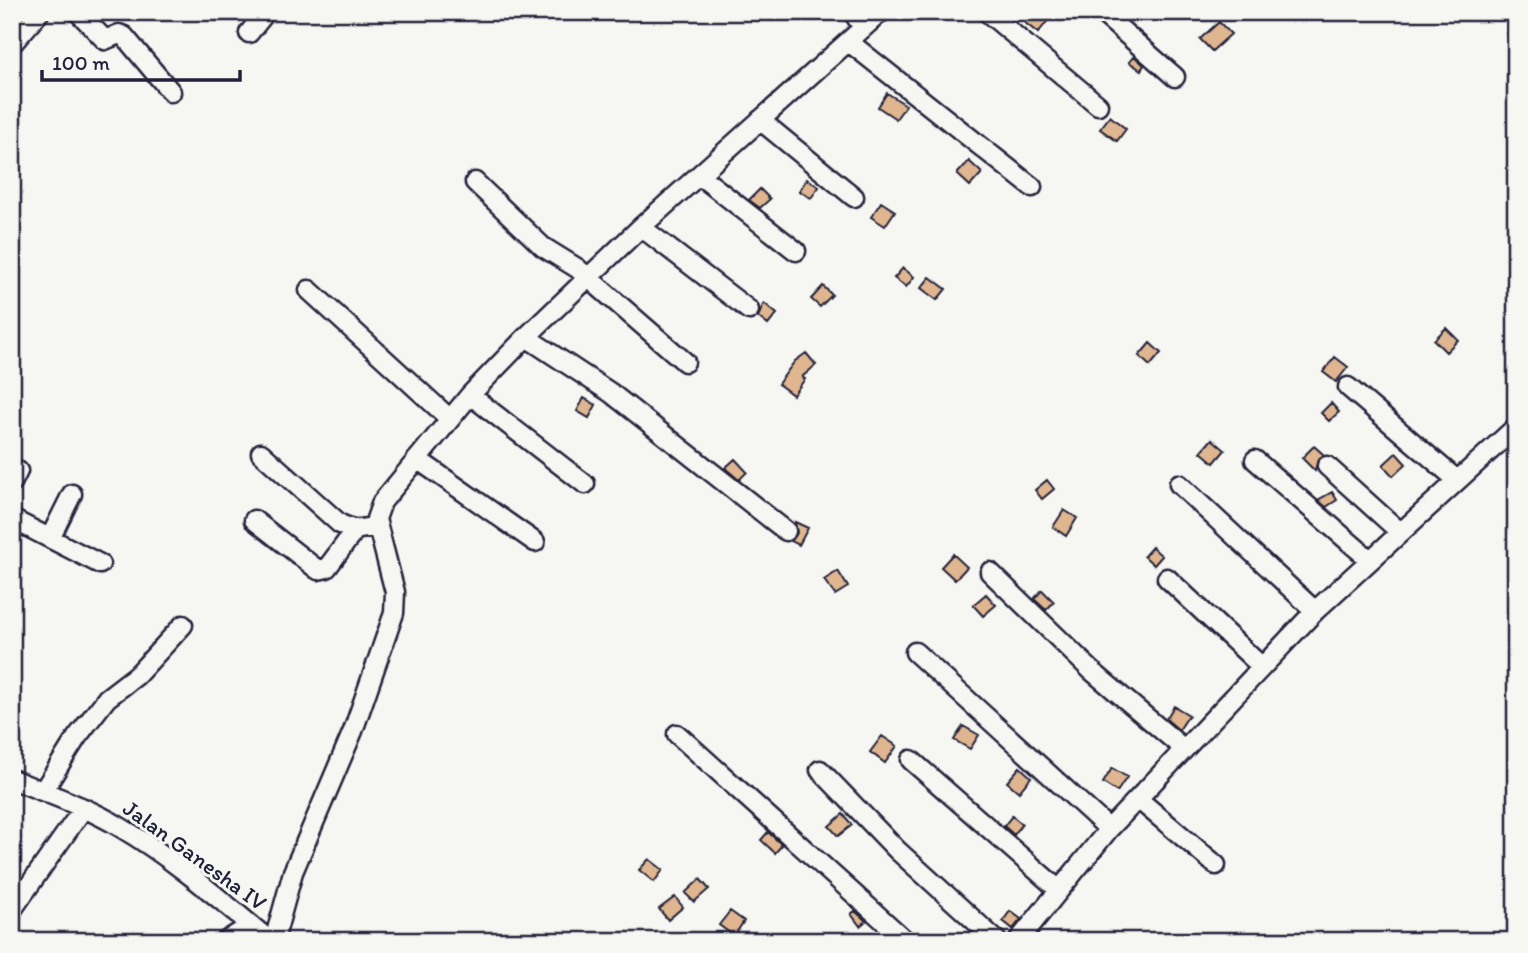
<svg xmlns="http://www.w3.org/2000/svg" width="1528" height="953" font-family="Itim,sans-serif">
<rect width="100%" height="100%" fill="#f6f6f2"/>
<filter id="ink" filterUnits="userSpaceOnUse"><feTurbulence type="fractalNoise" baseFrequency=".0143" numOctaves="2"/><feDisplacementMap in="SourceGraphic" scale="14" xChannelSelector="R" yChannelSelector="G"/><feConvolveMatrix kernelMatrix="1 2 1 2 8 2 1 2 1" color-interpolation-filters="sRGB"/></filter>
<g filter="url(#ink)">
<path fill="#e0b690" stroke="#22223b" stroke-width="2" d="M1032 12H1041L1049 19 1038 33 1024 22Z
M1219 22 1231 34 1212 51 1200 39Z
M1134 56 1144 65 1141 70 1129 62Z
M887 93 906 105 896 119 878 107Z
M1110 116 1126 129 1117 141 1100 129Z
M969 161 982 173 970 186 957 174Z
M807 179 819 187 811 198 799 191Z
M760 189 770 199 760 208 749 200Z
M881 202 895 211 885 226 871 217Z
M903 268 914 277 906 287 894 278Z
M930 277 946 289 937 300 921 288Z
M823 286 832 295 820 307 811 299Z
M764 303 777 314 768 325 758 317Z
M1446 328 1458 340 1446 352 1434 340Z
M1150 343 1161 353 1150 366 1139 356Z
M806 353 816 365 802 377 805 379 793 395 778 384 795 361Z
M1335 357 1348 367 1336 382 1323 372Z
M584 398 596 405 589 418 577 411Z
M1331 403 1339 412 1329 421 1321 413Z
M1212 439 1225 450 1214 463 1201 452Z
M1314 446 1324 455 1318 459 1315 471 1302 458Z
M1396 453 1406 464 1393 476 1383 465Z
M735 459 747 472 739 480 725 468Z
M1047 480 1054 489 1042 499 1035 490Z
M1332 492 1337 500 1326 507 1318 500Z
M1064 510 1077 518 1066 536 1053 527Z
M795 522 808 528 799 545 791 541 797 533Z
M1152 547 1162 556 1154 565 1144 556Z
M953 554 967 567 955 580 941 567Z
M838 571 848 587 835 595 824 580Z
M1042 590 1054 602 1046 610 1034 599Z
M986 594 996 605 983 616 973 605Z
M1174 706 1189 715 1179 730 1166 719Z
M963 726 979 735 970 749 954 740Z
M882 736 897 746 885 763 870 752Z
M1020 767 1031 777 1019 792 1007 782Z
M1112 768 1127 777 1117 792 1103 783Z
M843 814 852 825 838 836 829 826Z
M1012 816 1022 824 1014 835 1004 826Z
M768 832 782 845 775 853 761 840Z
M649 859 663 870 654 882 639 870Z
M700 879 709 889 694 902 685 893Z
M675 897 683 907 668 920 659 909Z
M730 911 744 921 734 936 719 925Z
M855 911 866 921 860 926 851 914Z
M1010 911 1021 919 1013 929 1003 921Z"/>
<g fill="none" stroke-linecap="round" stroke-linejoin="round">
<defs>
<path id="minor" d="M78 12 105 40 119 34 124 36 171 92
M853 12 863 28
M987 12 1098 105
M1101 12 1175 77
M249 33 266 12
M849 42 1032 187
M12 44 40 12
M760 120 854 197
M699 175 796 251
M475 182 543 247 577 268 685 362
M641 227 749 310
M309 290 450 419
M526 337 611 393 786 531
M1348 387 1457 480
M470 395 585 484
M261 453 340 524 355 530 377 526
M417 459 535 542
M1255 460 1370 560
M1327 466 1400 532
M12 483 18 471
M1179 484 1315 611
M12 519 100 564
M254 520 318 570 327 568 356 529
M50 538 72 494
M990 572 1093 672 1184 749
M1167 578 1262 667
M915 652 1109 829
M677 734 906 941
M911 760 1059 890
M820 770 897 850 997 941
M12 779C48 794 87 807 120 827 173 858 223 902 270 941
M43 791 77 737 107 698 137 675 183 625
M1138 799 1216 865
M12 910 83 809
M226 941 251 925
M274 941 293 872 353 731 394 613 395 592 376 519 382 502 470 395 526 337 641 227 881 12
M1018 941 1109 829 1315 611 1516 427"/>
</defs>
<use href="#minor" stroke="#22223b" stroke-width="23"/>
<use href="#minor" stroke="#f6f6f2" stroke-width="18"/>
</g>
</g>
<g text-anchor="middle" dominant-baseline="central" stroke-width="6" stroke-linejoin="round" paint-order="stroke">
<g font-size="23" fill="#22223b" stroke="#f6f6f2">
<text transform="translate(195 855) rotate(36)">Jalan Ganesha IV</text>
</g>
</g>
<rect width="1528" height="953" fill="none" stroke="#f6f6f2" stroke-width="42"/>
<rect x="21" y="21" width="1486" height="911" fill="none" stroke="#22223b" stroke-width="2.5" filter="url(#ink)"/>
<path d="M42 70v10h198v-10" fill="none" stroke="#22223b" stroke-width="3.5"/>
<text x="52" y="70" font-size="21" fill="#22223b" stroke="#f6f6f2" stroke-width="5" paint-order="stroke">100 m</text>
</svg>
